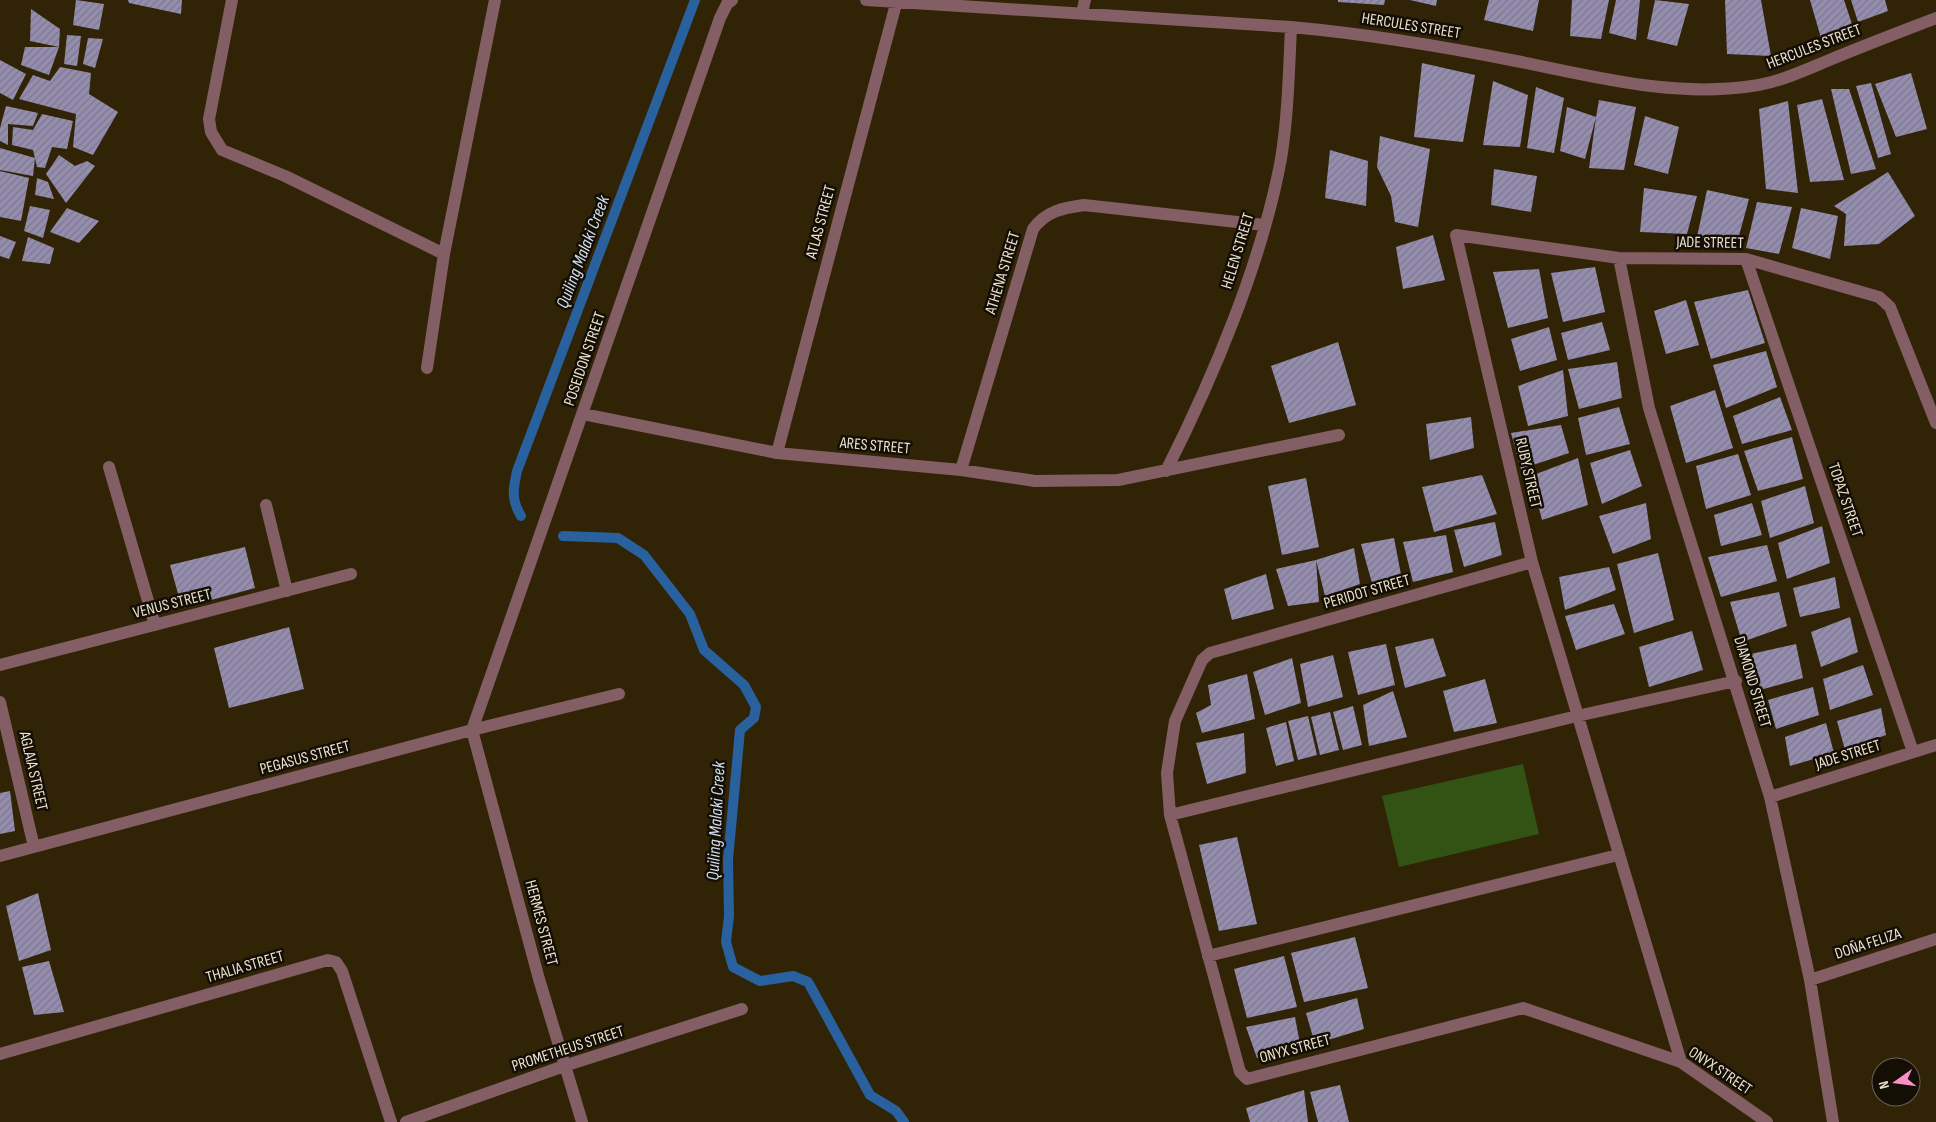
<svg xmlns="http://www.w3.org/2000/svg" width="1936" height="1122" font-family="'Sofia Sans Condensed',sans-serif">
<defs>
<pattern id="building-hatch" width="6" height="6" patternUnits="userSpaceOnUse" patternTransform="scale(1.25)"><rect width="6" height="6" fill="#948dae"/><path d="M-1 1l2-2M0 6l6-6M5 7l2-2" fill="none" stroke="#7d778d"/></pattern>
</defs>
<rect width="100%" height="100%" fill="#312306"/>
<path fill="#325313" d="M1523 764 1539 834 1399 867 1382 796Z"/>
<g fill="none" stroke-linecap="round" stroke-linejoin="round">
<path stroke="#28619e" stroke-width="10" d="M521 516C511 500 513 489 517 471L695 0
M563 536 618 538 644 555 690 614 704 650 744 685 756 707 754 718 740 730 728 860 729 916 726 942 733 967 760 981 793 976 808 982 870 1095 896 1111 904 1122"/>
</g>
<path fill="url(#building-hatch)" d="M76 0 104 4 99 30 73 25Z
M128 0H182L181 14 129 3Z
M1338 0H1385L1384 5 1338 2Z
M1410 0H1437L1436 6Z
M1489 0H1539L1533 31 1484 20Z
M1572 0H1609L1601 39 1570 36Z
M1616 0H1640L1636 40 1609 33Z
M1655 0 1689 4 1677 46 1647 39Z
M1725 0H1761L1771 56 1727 54Z
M1810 0H1844L1853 27 1821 38Z
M1851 0H1885L1888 11 1858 22Z
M31 9 60 29 59 47 49 75 21 65 25 47H59L30 41Z
M67 35 81 36 77 66 64 64Z
M88 38 103 39 95 68 83 64Z
M0 60 26 74 13 100 0 93Z
M1422 63 1475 75 1463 142 1414 137Z
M60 67 91 73 89 94 118 112 93 155 73 147 76 114 19 99 33 75 50 81Z
M1911 73 1927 129 1896 137 1875 84Z
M1493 81 1528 95 1520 147 1483 145Z
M1871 83 1891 154 1878 158 1856 86Z
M1536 87 1564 98 1554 153 1527 148Z
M1831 89H1849L1876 169 1851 174Z
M1822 99 1844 180 1810 182 1797 105Z
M1599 100 1636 107 1624 170 1589 168 1596 117 1585 159 1560 151 1567 107 1596 117Z
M1788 101 1798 193 1766 189 1759 109Z
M6 106 38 113 33 126 8 124V145L0 141V128Z
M42 114 73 121 67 149 52 147 45 168 37 167 33 150 12 145 13 127 33 130Z
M1645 116 1679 127 1668 174 1634 165Z
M1380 136 1430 149 1418 227 1395 222 1391 196 1377 167Z
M0 148 35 158 33 176 0 170Z
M1330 150 1368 161 1366 206 1325 198Z
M59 155 75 166 87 161 95 166 66 203 46 174Z
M1494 169 1537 176 1531 212 1491 205Z
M0 171 29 178 21 221 0 217Z
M1888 172 1915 216 1879 244 1844 246 1846 214 1834 206Z
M37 178 48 182 54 199 35 195Z
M1644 188 1697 196 1687 234 1640 232Z
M1707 190 1749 199 1737 243 1697 237Z
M1757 202 1792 207 1779 254 1746 248Z
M30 206 50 210 43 238 24 231Z
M67 208 99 221 79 243 50 232Z
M1801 208 1838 216 1830 259 1792 248Z
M1433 235 1445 280 1403 289 1396 247Z
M0 236 16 242 9 259 0 256Z
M28 237 54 248 50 264 22 261Z
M1595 267 1605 312 1563 322 1551 273Z
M1539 269 1548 318 1508 328 1493 272Z
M1748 290 1765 343 1711 359 1694 302Z
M1686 300 1699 345 1666 354 1654 311Z
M1602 322 1610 350 1568 360 1561 333Z
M1549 327 1557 360 1520 371 1511 339Z
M1338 342 1356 405 1289 423 1271 366Z
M1766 351 1777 387 1726 408 1713 365Z
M1617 362 1622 398 1579 409 1568 369Z
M1563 370 1568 416 1528 426 1518 386Z
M1715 390 1733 448 1686 463 1670 406Z
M1780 397 1792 430 1742 444 1733 416Z
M1619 407 1630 444 1586 455 1578 418Z
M1471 417 1474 448 1430 460 1426 424Z
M1561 425 1569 453 1521 469 1511 433Z
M1792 437 1803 479 1758 491 1744 451Z
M1630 450 1642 486 1602 504 1590 463Z
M1738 454 1751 495 1706 509 1696 466Z
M1578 458 1588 505 1542 520 1531 476Z
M1482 475 1497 514 1434 532 1422 487Z
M1306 478 1319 547 1282 555 1268 486Z
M1805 486 1814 523 1770 538 1761 501Z
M1646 503 1651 539 1613 554 1599 516Z
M1752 503 1762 535 1721 546 1714 515Z
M1495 522 1502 555 1464 567 1454 530Z
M1822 526 1830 563 1787 579 1778 543Z
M1446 535 1453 572 1413 582 1403 542Z
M1394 538 1403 585 1374 590 1361 544Z
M1767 545 1777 581 1721 597 1708 557Z
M245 547 255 588 182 608 170 565Z
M1354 548 1360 584 1325 596 1316 560Z
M1658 553 1674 620 1634 633 1617 564Z
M1316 560 1319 602 1288 606 1276 569Z
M1609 567 1616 590 1565 610 1559 577Z
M1266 574 1274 609 1232 620 1224 589Z
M1835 577 1840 608 1800 617 1793 588Z
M1779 592 1787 626 1742 642 1730 602Z
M1614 604 1625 634 1576 650 1565 616Z
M1850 617 1858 652 1821 667 1811 632Z
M289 627 304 689 229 708 214 648Z
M1692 631 1703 670 1649 687 1639 647Z
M1433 638 1446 676 1405 688 1395 647Z
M1386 644 1395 685 1358 695 1348 652Z
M1796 644 1803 678 1760 690 1751 654Z
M1333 655 1343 697 1308 707 1300 664Z
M1292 658 1301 703 1265 715 1253 672Z
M1863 665 1873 695 1830 710 1823 679Z
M1247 674 1255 719 1202 733 1196 713 1211 705 1208 685Z
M1485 679 1497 723 1454 732 1443 691Z
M1813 687 1819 715 1776 729 1768 700Z
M1393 691 1407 737 1369 746 1363 705Z
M1353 706 1362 745 1343 750 1333 712Z
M1881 708 1886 735 1845 750 1837 721Z
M1330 712 1339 750 1320 755 1311 717Z
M1308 716 1317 755 1298 760 1288 721Z
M1286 722 1294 761 1276 766 1266 728Z
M1826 723 1834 753 1790 766 1785 737Z
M1244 733 1246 773 1207 784 1196 743Z
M10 791 15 831 0 834V793Z
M1237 837 1257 924 1219 931 1199 845Z
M38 893 51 950 19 961 6 906Z
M1355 937 1368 988 1304 1002 1291 953Z
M1284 956 1297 1007 1247 1018 1234 969Z
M49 961 64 1012 34 1015 22 967Z
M1357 998 1364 1029 1315 1044 1306 1013Z
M1295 1017 1300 1044 1257 1058 1246 1027Z
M1340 1085 1349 1122H1318L1310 1092Z
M1304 1090 1308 1122H1250L1246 1108Z"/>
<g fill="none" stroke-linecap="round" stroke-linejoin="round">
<path stroke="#845e65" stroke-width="12" d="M266 505 287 591"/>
<path stroke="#845e65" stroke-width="12" d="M232 0 209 119 211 132 222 150 285 176 444 254
M866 0 1291 27C1367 34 1441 46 1516 61 1594 76 1672 98 1752 86 1777 83 1803 71 1827 61 1863 46 1900 32 1936 18
M1082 13 1085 0
M1619 258 1649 408 1770 797 1810 980 1833 1122
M1746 259 1913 752
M427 368 444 254 495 0
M583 414 777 453 961 470 1035 481 1118 480 1339 435
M777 453 897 0
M109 467 155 625
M961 470 1033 229C1046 211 1063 208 1084 205L1264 225
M1166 471C1213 378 1262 262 1281 159 1288 116 1289 70 1291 27
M1532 562 1210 653 1202 660 1175 721 1167 773 1170 815 1240 1072 1247 1079 1523 1008 1681 1062 1767 1122
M0 665 351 574
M0 702 34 847
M472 730 720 18 727 4 732 0
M472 730 539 979 582 1122
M1770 797 1936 745
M1170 815 1577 716 1736 681
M0 856 472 730 619 694
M1208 956 1618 855
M1810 980 1936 939
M0 1054 328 960 336 962 342 971 391 1122
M1681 1062 1532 562 1456 235 1619 258 1746 259 1879 297 1890 307 1936 423
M406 1122 564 1066 742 1009"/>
</g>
<g text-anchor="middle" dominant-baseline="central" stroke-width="5" stroke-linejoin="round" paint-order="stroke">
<g font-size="16" fill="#ebe3d2" stroke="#140e04">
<text transform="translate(1411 26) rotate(9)">HERCULES STREET</text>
<text transform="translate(1814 47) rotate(-21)">HERCULES STREET</text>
<text transform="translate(821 222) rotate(-75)">ATLAS STREET</text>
<text transform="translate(1710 243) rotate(1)">JADE STREET</text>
<text transform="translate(1238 251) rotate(-73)">HELEN STREET</text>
<text transform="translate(1003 273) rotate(-73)">ATHENA STREET</text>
<text transform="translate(585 359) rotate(-71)">POSEIDON STREET</text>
<text transform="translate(875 446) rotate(5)">ARES STREET</text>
<text transform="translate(1528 473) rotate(77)">RUBY STREET</text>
<text transform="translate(1845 500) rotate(71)">TOPAZ STREET</text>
<text transform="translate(1367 592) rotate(-16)">PERIDOT STREET</text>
<text transform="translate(172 604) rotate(-14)">VENUS STREET</text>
<text transform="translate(1752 682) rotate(73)">DIAMOND STREET</text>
<text transform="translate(1848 755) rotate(-17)">JADE STREET</text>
<text transform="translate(305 758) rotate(-15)">PEGASUS STREET</text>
<text transform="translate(33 771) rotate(77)">AGLAIA STREET</text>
<text transform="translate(541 923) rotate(75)">HERMES STREET</text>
<text transform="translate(1868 944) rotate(-18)">DOÑA FELIZA</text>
<text transform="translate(245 967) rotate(-16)">THALIA STREET</text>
<text transform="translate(568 1049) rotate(-18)">PROMETHEUS STREET</text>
<text transform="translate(1295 1049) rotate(-15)">ONYX STREET</text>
<text transform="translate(1720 1071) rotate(34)">ONYX STREET</text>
</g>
<g font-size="18" font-style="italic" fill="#cfdeef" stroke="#140e04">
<text transform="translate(583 252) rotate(-69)">Quiling Malaki Creek</text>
<text transform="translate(716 821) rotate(-87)">Quiling Malaki Creek</text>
</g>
</g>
<g transform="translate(1896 1082) rotate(256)"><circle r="24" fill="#140e04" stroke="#6a6356"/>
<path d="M0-4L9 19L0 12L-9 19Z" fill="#fa8fc8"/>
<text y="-8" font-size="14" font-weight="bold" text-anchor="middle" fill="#ebe3d2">N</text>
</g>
</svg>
